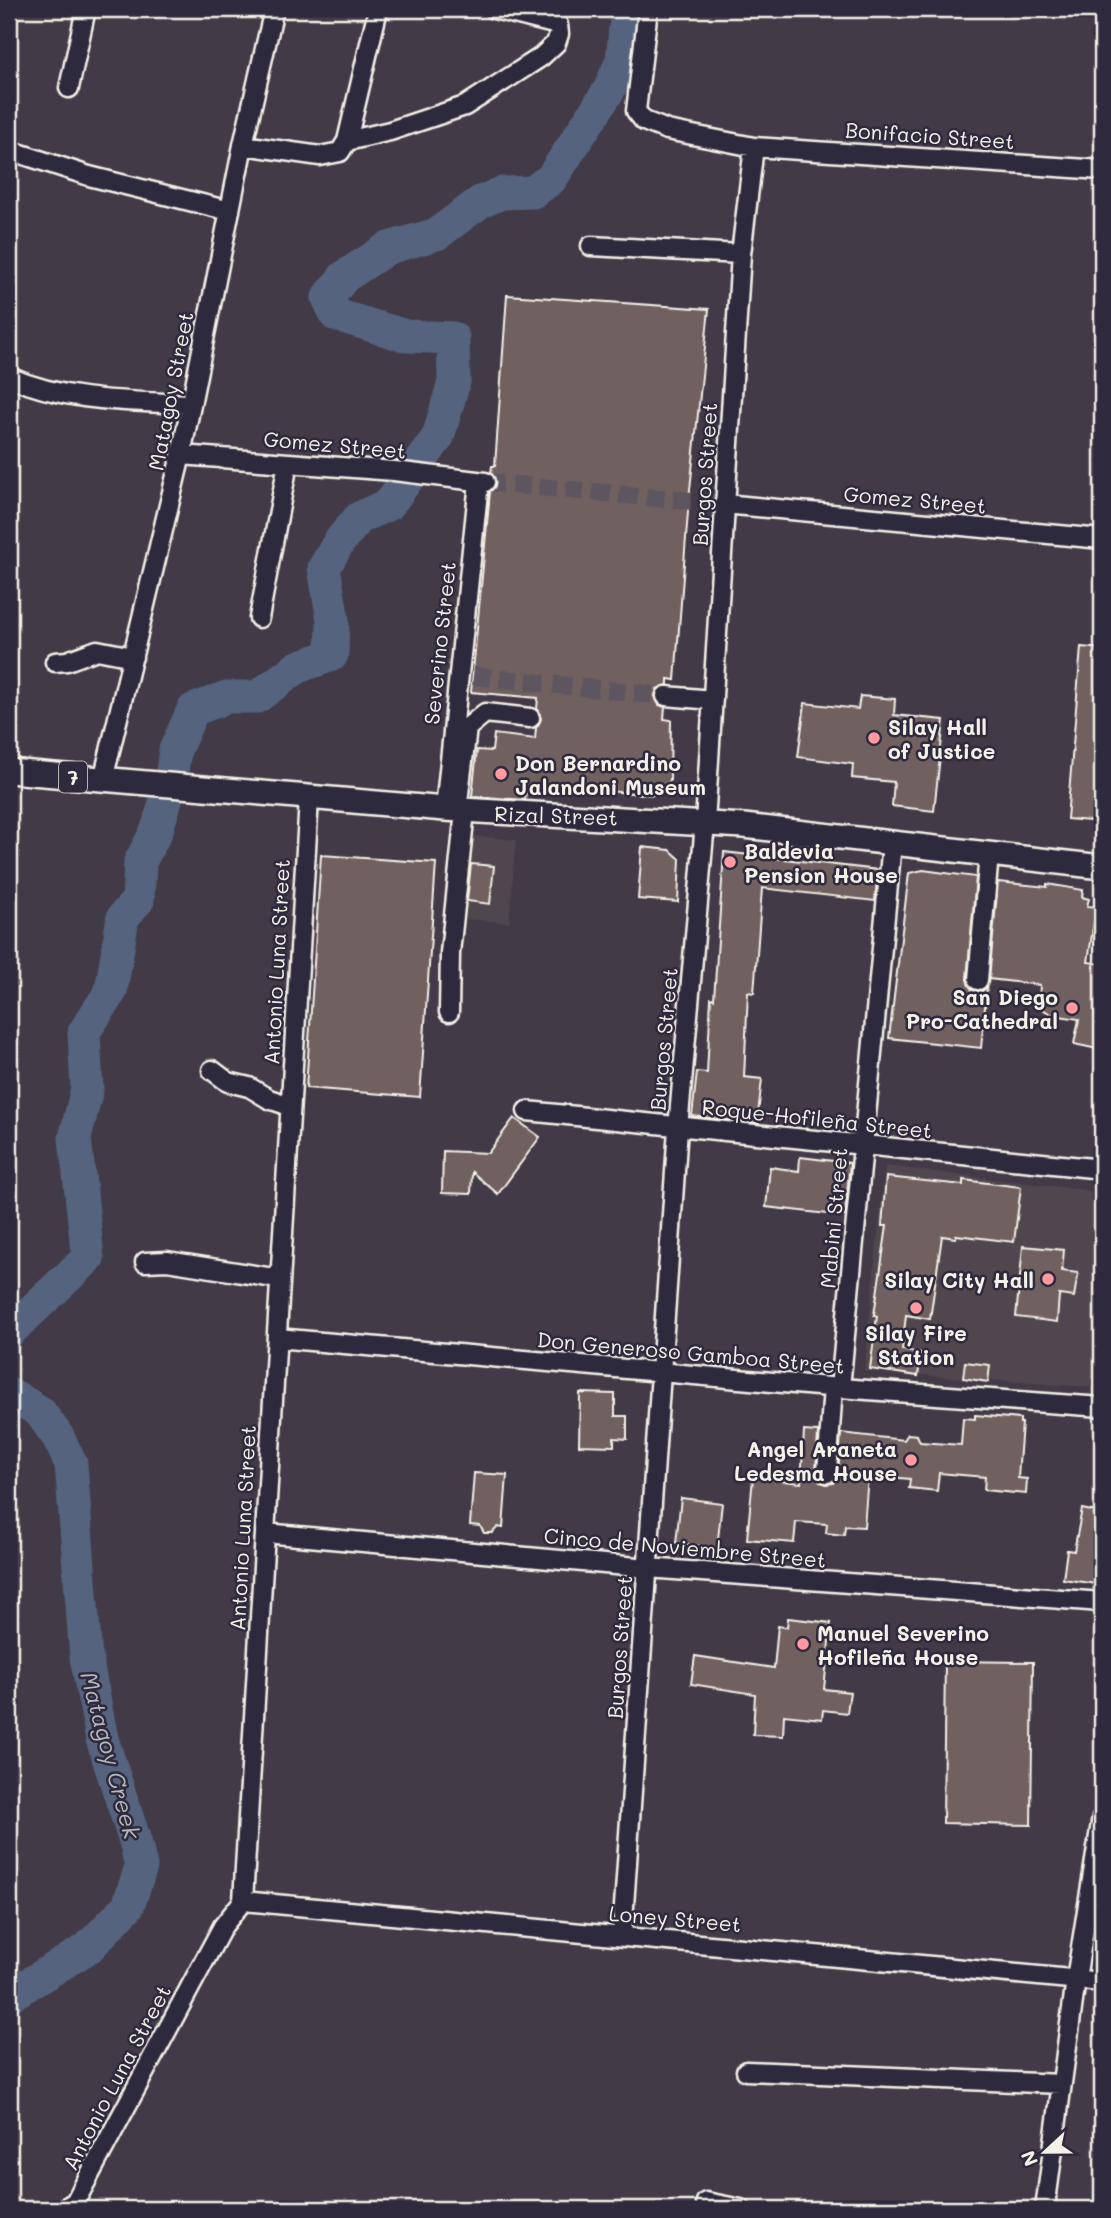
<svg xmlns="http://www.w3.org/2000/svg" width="1111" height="2218" font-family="Mali,sans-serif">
<rect width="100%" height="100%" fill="#423a47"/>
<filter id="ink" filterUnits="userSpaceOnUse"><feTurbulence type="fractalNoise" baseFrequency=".0143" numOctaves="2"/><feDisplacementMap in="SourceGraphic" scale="14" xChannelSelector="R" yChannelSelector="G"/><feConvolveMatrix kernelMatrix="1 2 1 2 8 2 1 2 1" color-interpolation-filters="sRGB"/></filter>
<g filter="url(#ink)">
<path fill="#50464e" d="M464 835 516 840 509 923 456 918Z
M885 1166 1102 1192V1388L864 1371Z"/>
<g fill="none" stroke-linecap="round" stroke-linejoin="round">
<path stroke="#54647f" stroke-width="33" d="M9 1332 88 1258 75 1138 87 1089 84 1032 111 991 123 917 138 900 140 862 157 830 170 786 175 750 193 710 227 697H257L298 667 332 655 333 620 324 568 339 542 359 518 389 504 438 437 454 382 453 338 406 336 336 315 328 298 344 277 388 248 437 234 480 202 502 193 533 192 551 179 609 90 622 60 627 9
M9 1393 40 1412 58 1437 71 1464 86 1657 102 1739 136 1844 141 1867 128 1906 88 1948 9 1996"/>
</g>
<path fill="#70615e" stroke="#f4f1e8" stroke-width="2" d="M507 295 709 309 689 499 675 680 668 679V685L657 689 655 696 659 705 665 707 664 719 671 720 670 781 653 795 527 784 525 800 472 796 477 750 492 751 494 734 535 739 536 728 541 719 537 709 538 698 471 692 490 492 496 483 491 473 492 466H495Z
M1081 647 1102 649V822L1067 819Z
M860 696 895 699 894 715 944 720 934 811 892 806 894 782 852 778 853 764 798 757 805 703 858 709Z
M642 847 670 850 680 859 678 902 638 899Z
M724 852 878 870 875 901 762 888 754 993 748 992 744 1077 762 1079 757 1123 692 1116 697 1072 707 1073 711 998 714 999Z
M321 855 436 863 420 1097 306 1088Z
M471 864 494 866 490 904 467 901Z
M923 870 976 877 967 979 972 990 982 991 987 987 981 1048 889 1038 909 873Z
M998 882 1047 887V884L1083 890 1082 897 1089 899 1087 906 1096 907 1088 962 1102 964V1050L1074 1044 1079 1019 1053 1015 1044 1010 1039 1000 1040 985 989 979Z
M514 1118 540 1137 498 1194 472 1172 471 1194 442 1193 443 1151 488 1153Z
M800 1157 850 1163 845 1216 766 1207 770 1167 799 1171Z
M886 1177 963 1185V1180L1021 1187 1014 1242 956 1235V1238L942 1236 930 1319 906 1315 902 1350 921 1353 918 1376 870 1369 877 1316 874 1315 887 1226H882Z
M1023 1246 1064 1250 1062 1271 1078 1273 1074 1297 1059 1295 1057 1322 1016 1317Z
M965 1362 990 1365 988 1382 963 1378Z
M580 1393 615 1394V1416H627V1439L614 1438V1446L579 1445Z
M975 1415 1020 1419V1423H1022L1018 1478 1027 1479 1026 1494 984 1490 985 1477 939 1473 937 1491 909 1488 910 1479 868 1475 864 1527 845 1526 844 1535 826 1533 827 1524 796 1522 794 1543 747 1539 753 1478 801 1483 804 1431 818 1432 816 1473 820 1482 827 1484 833 1483 838 1474 841 1433 904 1440 908 1434 917 1435 920 1442 961 1445 963 1418 975 1419Z
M474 1473 507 1475 503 1528 498 1527 492 1533H484L480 1526 470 1525Z
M681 1498 722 1503 717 1548 676 1543Z
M1082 1509 1102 1513V1585L1063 1579 1067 1550 1074 1551Z
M788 1618 831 1623 824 1689 850 1692 847 1713 823 1710 822 1719 784 1715 783 1736 753 1735 755 1694 691 1684 695 1656 774 1668 778 1626 787 1627Z
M945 1661 1033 1662 1031 1825 943 1823Z"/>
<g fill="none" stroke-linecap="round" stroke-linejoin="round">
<path stroke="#5d555f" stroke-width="18" stroke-dasharray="18 9" stroke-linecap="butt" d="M485 482 724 504
M473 676 666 696"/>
<defs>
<path id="minor" d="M648 9 636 111 644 121 667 130 754 147 1102 170
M69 88 86 9
M347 141 390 131 465 106 541 57 556 43 559 34 558 25 494 9
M243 145 320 156 340 152 347 141 378 9
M9 150 89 176 230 211
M591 246 741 254
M9 377C66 402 129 401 190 404
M181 455 394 471 485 482
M724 504 1102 539
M259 618 288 463
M55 662 67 661 97 650 133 657
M666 696 713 700
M103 780 181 455 243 145 274 9
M445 809 479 482
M457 810 467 728 485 713 530 718
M978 980 989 854
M449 1012 450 953 465 811
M212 1070 228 1082 249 1087 269 1099 290 1106
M527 1111 1102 1169
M145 1262 167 1261 280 1279
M277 1338 840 1388 1102 1407
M840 1388 892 843
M827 1473 833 1387
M265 1533 648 1568 1102 1602
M243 1901 1102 1982
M622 1935 678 1128 705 823 741 254 754 147
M746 2071 1061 2084
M706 2202 741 2209
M63 2209 75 2202 223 1926 243 1901 309 799
M1045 2209 1076 1979 1102 1817"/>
<path id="major" d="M9 771 445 809 744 826 1102 867"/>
</defs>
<use href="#minor" stroke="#f4f1e8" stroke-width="23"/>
<use href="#major" stroke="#f4f1e8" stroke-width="28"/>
<use href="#minor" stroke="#2f2a3d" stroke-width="18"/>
<use href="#major" stroke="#2f2a3d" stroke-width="23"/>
</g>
</g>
<g fill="#ff9aa2" stroke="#2f2a3d" stroke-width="2.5">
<circle cx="874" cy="738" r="7"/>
<circle cx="501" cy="774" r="7"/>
<circle cx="730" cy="862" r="7"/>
<circle cx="1072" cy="1008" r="7"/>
<circle cx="1048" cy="1279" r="7"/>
<circle cx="916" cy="1308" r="7"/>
<circle cx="911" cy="1460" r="7"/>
<circle cx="803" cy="1644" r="7"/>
</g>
<g text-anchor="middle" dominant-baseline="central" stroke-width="5" stroke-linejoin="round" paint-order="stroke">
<rect fill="#2f2a3d" stroke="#b9b5b5" stroke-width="2" x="59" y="761.5" width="28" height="31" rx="5"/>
<g font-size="19" font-weight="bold" fill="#f4f1e8">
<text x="73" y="777">7</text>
</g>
<g font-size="21" fill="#f4f1e8" stroke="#2f2a3d">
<text transform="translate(930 135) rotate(4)">Bonifacio Street</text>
<text transform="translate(170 391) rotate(-79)">Matagoy Street</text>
<text transform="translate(335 444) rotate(5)">Gomez Street</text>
<text transform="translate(704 474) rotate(-86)">Burgos Street</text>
<text transform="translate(915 499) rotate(5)">Gomez Street</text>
<text transform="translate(439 643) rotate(-84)">Severino Street</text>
<text transform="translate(556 815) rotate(2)">Rizal Street</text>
<text transform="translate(276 962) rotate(-87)">Antonio Luna Street</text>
<text transform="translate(663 1039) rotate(-85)">Burgos Street</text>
<text transform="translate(817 1118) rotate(6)">Roque-Hofileña Street</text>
<text transform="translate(833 1218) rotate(-85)">Mabini Street</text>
<text transform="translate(691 1352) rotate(5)">Don Generoso Gamboa Street</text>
<text transform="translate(242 1528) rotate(-87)">Antonio Luna Street</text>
<text transform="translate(685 1547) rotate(5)">Cinco de Noviembre Street</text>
<text transform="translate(619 1647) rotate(-86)">Burgos Street</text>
<text transform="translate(675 1918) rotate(5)">Loney Street</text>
<text transform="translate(116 2077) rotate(-62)">Antonio Luna Street</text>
</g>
<g font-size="21" font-weight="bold" fill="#f4f1e8" stroke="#2f2a3d" text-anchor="start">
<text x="888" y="726">Silay Hall<tspan x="888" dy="24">of Justice</tspan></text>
<text x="515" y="762">Don Bernardino<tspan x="515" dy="24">Jalandoni Museum</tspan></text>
<text x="744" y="850">Baldevia<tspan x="744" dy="24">Pension House</tspan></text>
<text x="1058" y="996" text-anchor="end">San Diego<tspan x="1058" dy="24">Pro-Cathedral</tspan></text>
<text x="1034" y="1279" text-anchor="end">Silay City Hall</text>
<text x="916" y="1332" text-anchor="middle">Silay Fire<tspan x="916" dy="24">Station</tspan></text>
<text x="897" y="1448" text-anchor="end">Angel Araneta<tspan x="897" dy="24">Ledesma House</tspan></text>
<text x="817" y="1632">Manuel Severino<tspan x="817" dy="24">Hofileña House</tspan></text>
</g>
<g font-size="23" font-style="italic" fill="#b4b9be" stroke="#2f2a3d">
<text transform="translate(111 1755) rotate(75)">Matagoy Creek</text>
</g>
</g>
<rect width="1111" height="2218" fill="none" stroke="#2f2a3d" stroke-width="35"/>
<rect x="18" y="18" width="1076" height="2183" fill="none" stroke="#f4f1e8" stroke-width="2.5" filter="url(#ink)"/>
<g transform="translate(1045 2152) rotate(248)" stroke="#2f2a3d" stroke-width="5" paint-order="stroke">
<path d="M0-5L12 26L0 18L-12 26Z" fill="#f4f1e8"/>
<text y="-10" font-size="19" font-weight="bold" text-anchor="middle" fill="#f4f1e8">N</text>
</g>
</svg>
